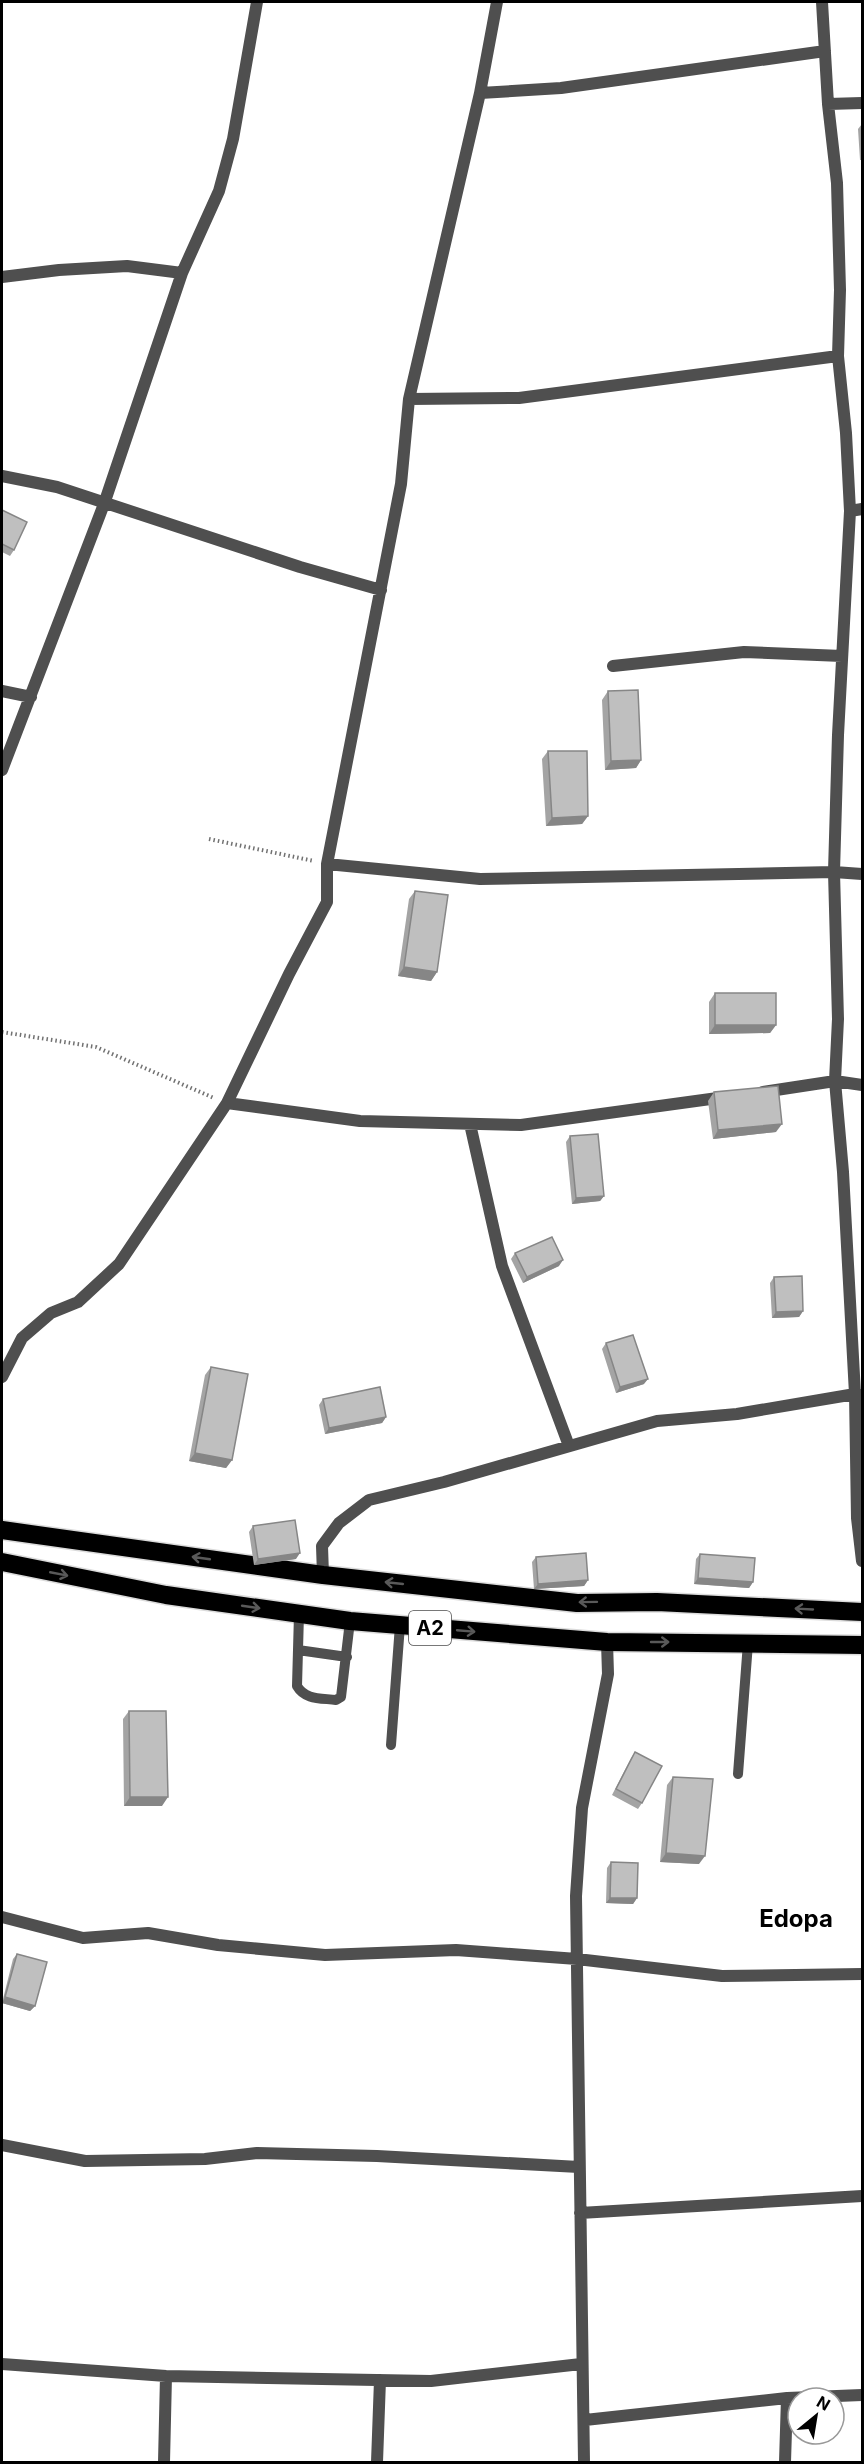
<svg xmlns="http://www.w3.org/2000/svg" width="864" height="2464" font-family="Inter,sans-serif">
<rect width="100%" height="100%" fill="#fff"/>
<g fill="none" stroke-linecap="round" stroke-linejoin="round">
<defs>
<path id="highway" d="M2 1530 323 1575 577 1603 657 1602 862 1612
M2 1562 166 1595 350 1621 607 1642 862 1645"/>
</defs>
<use href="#highway" stroke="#dbdbdb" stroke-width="21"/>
<path stroke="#717171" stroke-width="4" stroke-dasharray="1.5 3" stroke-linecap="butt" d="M209 839 314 861
M2 1032 96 1047 214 1098"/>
<path stroke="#4f4f4f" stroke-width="10" d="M299 1614 297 1686C305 1700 321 1698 336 1700L341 1697 350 1621
M298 1650 347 1657
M391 1745 400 1625
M738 1774 748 1643"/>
<path stroke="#4f4f4f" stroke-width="12" d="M822 2 828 104 837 183 840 290 838 356 846 433 850 511 838 735 834 872 838 1019 835 1081 843 1172 855 1394 857 1518 862 1561
M480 93 561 88 825 51
M828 104 862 103
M2 277 59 270 127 266 182 273
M409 399 519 398 838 356
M2 476 57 487 300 567 381 590
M850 511 862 509
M613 666 744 652 842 656
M2 691 31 697
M2 770 104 504 182 273 219 191 233 139 257 2
M327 864 480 879 834 872 862 874
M763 1092 835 1081 862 1085
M227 1103 360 1121 521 1125 725 1097
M470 1124 502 1266 569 1446
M2 1377 22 1338 51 1313 78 1302 119 1264 227 1103 289 974 327 902V864L401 484 409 399 480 93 497 2
M323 1575 322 1546 339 1523 369 1500 444 1482 657 1421 737 1414 855 1394 862 1395
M2 1917 83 1938 148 1933 218 1945 325 1955 456 1950 577 1959 722 1976 862 1974
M2 2145 85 2161 205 2159 257 2153 377 2156 579 2167
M580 2213 862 2196
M2 2364 166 2376 431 2381 581 2364
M585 2420 787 2398 862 2395
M164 2462 166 2376
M377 2462 380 2380
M584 2462 576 1896 582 1808 608 1674 607 1642
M785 2462 787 2398"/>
<use href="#highway" stroke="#000" stroke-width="18"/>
</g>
<path fill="#a4a4a4" d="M862 124V160H860L858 129Z
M2 510 14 550 10 556 2 552Z
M608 691 641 760 636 768 605 770 602 700Z
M548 751 588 816 582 824 546 826 542 759Z
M415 891 437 972 431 981 398 976 409 899Z
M715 993 776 1025 770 1033 709 1034V1002Z
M714 1092 776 1132 713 1139 708 1101Z
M570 1136 604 1196 600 1201 572 1204 566 1142Z
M515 1253 559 1266 523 1283 511 1259Z
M774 1277 803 1311 799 1317 772 1318 770 1283Z
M606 1343 644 1384 616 1393 602 1349Z
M211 1367 232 1460 226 1468 189 1461 205 1375Z
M323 1399 386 1417 382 1423 325 1434 319 1405Z
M253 1526 296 1559 254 1565 249 1532Z
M700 1554 753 1582 749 1588 694 1584 696 1559Z
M536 1557 588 1580 584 1586 534 1589 532 1562Z
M129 1711 162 1806H124L123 1719Z
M635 1752 642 1803 638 1809 612 1795 631 1758Z
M673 1777 699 1864 660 1862 667 1785Z
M611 1862 637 1898 633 1904 606 1903 607 1868Z
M17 1954 35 2006 30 2011 2 2003 13 1959Z"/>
<path fill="#868686" d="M641 760 636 768 605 770 611 761Z
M588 816 582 824 546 826 552 818Z
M404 967 437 972 431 981 398 976Z
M715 1025H776L770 1033 709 1034Z
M782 1124 776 1132 713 1139 718 1130Z
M604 1196 600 1201 572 1204 576 1198Z
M563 1260 559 1266 523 1283 527 1277Z
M803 1311 799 1317 772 1318 776 1312Z
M648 1379 644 1384 616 1393 620 1387Z
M386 1417 382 1423 325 1434 329 1428Z
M195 1453 232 1460 226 1468 189 1461Z
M300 1553 296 1559 254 1565 258 1559Z
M698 1578 753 1582 749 1588 694 1584Z
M588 1580 584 1586 534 1589 538 1584Z
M130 1797H168L162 1806H124Z
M666 1853 705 1856 699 1864 660 1862Z
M610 1898H637L633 1904 606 1903Z
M5 1997 35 2006 30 2011 2 2003Z"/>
<path fill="#bfbfbf" stroke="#868686" stroke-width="1.5" d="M2 510 27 522 14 550 2 544Z
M638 690 641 760 611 761 608 691Z
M548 751H587L588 816 552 818Z
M415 891 448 895 437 972 404 967Z
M715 993H776V1025H715Z
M778 1086 782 1124 718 1130 714 1092Z
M598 1134 604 1196 576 1198 570 1136Z
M552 1237 563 1260 527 1277 515 1253Z
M802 1276 803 1311 776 1312 774 1277Z
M633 1335 648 1379 620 1387 606 1343Z
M211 1367 248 1374 232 1460 195 1453Z
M380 1387 386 1417 329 1428 323 1399Z
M295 1520 300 1553 258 1559 253 1526Z
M586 1553 588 1580 538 1584 536 1557Z
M700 1554 755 1558 753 1582 698 1578Z
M129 1711H166L168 1797H130Z
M635 1752 662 1766 642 1803 616 1789Z
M673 1777 713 1779 705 1856 666 1853Z
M611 1862 638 1863 637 1898H610Z
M17 1954 47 1962 35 2006 5 1997Z"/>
<defs><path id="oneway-shaft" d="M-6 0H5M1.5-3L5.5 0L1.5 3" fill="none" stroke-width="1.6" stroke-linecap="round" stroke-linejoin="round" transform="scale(1.5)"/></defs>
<g stroke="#595959">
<use href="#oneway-shaft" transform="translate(201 1558) rotate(-172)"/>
<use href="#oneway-shaft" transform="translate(59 1574) rotate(11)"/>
<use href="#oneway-shaft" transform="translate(394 1583) rotate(-174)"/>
<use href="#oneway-shaft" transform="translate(588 1602) rotate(179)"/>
<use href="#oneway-shaft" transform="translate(251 1607) rotate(8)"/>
<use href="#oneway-shaft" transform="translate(804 1609) rotate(-177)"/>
<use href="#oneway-shaft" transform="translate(466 1631) rotate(5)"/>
<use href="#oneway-shaft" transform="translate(660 1642)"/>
</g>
<g text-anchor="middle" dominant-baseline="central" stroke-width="4.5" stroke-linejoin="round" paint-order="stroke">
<rect fill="#fff" stroke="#4c4c4c" stroke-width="1.5" x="409" y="1611" width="42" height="34" rx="4.5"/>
<g font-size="20" font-weight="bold" fill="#000">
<text x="430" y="1628">A2</text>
</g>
<g font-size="24" font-weight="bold" fill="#000" stroke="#fff">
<text x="796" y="1918">Edopa</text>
</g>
</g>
<rect width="864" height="2464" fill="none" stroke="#000000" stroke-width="6"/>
<g transform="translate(816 2416) rotate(30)"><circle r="28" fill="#ffffff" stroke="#999999" stroke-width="1.5"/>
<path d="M0-4.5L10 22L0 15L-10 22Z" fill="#000000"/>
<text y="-9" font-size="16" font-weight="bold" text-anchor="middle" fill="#000000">N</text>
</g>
</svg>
